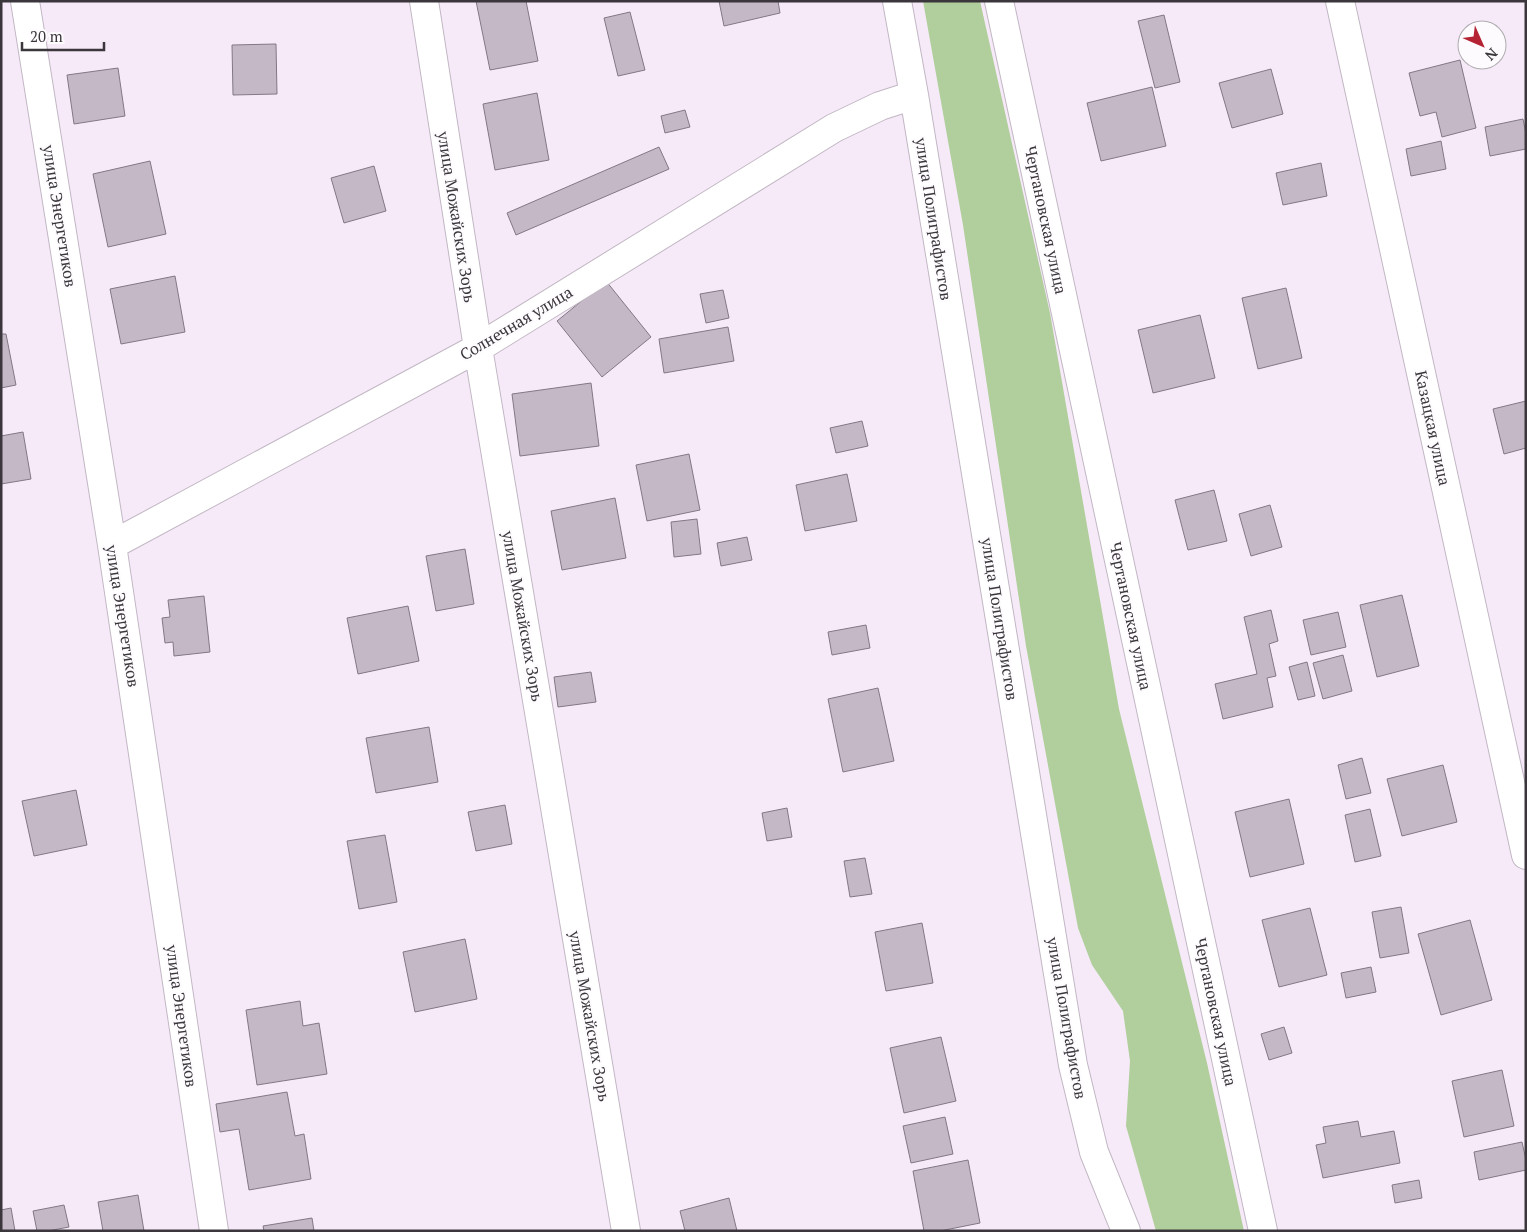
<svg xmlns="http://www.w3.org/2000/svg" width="1527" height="1232" font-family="'PT Serif',serif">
<rect width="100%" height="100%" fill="#f6eaf8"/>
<path fill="#b0cf9c" d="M923 1H980L1050 313 1119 709 1207 1063 1244 1231H1156L1126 1126 1130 1061 1123 1011 1092 965 1078 928 1026 646 963 225Z"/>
<path fill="#c4b8c6" stroke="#827884" d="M476 1H526L538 61 490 70Z
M719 1H778L780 13 724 26Z
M630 12 645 70 618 76 604 18Z
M1164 15 1180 82 1155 88 1138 21Z
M276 44 277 94 233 95 232 45Z
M1460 60 1476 128 1442 137 1436 112 1420 116 1409 73Z
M118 68 125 116 74 124 67 75Z
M1271 69 1283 114 1232 128 1219 83Z
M1152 87 1166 146 1101 161 1087 103Z
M537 93 549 160 495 170 483 104Z
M685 110 690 127 665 133 661 116Z
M1523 119 1526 134V149L1490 156 1485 127Z
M1441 141 1446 169 1411 176 1406 149Z
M659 147 669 169 516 235 507 213Z
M150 161 166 234 108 247 93 174Z
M1321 163 1327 196 1283 205 1276 173Z
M374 166 386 211 344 223 331 178Z
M175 276 185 332 121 344 110 289Z
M606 281 651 337 602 377 557 321Z
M1286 288 1302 358 1258 369 1242 298Z
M723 290 729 318 706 323 700 294Z
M1200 315 1215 378 1153 393 1138 330Z
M728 327 734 361 664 373 659 339Z
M1 334H6L16 385 1 388Z
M591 383 599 446 520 456 512 394Z
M1526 401V448L1504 454 1493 409Z
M862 421 868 446 836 453 830 428Z
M23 432 31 479 1 484V436Z
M689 454 700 510 647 521 636 465Z
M847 474 857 521 805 531 796 485Z
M1214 490 1227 541 1188 550 1175 500Z
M615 498 626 558 562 570 551 511Z
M1270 505 1282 547 1251 556 1239 514Z
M697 519 701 554 674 557 671 522Z
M747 537 752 560 721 566 717 543Z
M465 549 474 604 436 611 426 556Z
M1402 595 1419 666 1377 677 1360 605Z
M204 596 210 652 174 656 173 642 165 643 162 618 170 617 168 600Z
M408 606 419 661 358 674 347 618Z
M1271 610 1278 641 1269 644 1276 676 1267 678 1273 707 1223 719 1215 684 1257 674 1244 617Z
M1338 612 1346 647 1311 655 1303 620Z
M866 625 870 648 832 655 828 632Z
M1343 655 1352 691 1323 699 1313 663Z
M1307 662 1315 696 1298 700 1289 667Z
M591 672 596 702 558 707 554 677Z
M878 688 894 761 843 772 828 699Z
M429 727 438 782 376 793 366 738Z
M1362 758 1371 793 1346 799 1338 765Z
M1443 765 1457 822 1402 836 1387 779Z
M76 790 87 845 34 856 22 801Z
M1289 799 1304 864 1250 877 1235 812Z
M505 805 512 844 476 851 468 812Z
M787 808 792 837 767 841 762 813Z
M1370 809 1381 856 1355 862 1345 815Z
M385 835 397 902 359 909 347 841Z
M865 858 872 894 850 897 844 861Z
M1401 907 1409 953 1380 958 1372 912Z
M1310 908 1327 975 1279 987 1262 920Z
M1470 920 1492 1000 1441 1015 1418 934Z
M922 923 933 983 886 991 875 932Z
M465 939 477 999 415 1012 403 952Z
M1371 967 1376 992 1346 998 1341 973Z
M300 1001 303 1026 319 1023 327 1074 257 1085 246 1010Z
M1284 1027 1292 1053 1269 1060 1261 1034Z
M941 1037 956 1101 904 1113 890 1048Z
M1502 1070 1514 1126 1464 1137 1452 1081Z
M287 1092 295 1136 304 1134 311 1179 249 1190 239 1129 220 1132 216 1104Z
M945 1117 953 1154 911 1163 903 1126Z
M1358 1121 1361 1137 1394 1131 1400 1163 1323 1178 1316 1145 1326 1143 1323 1127Z
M1522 1142 1526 1160V1170L1479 1180 1474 1152Z
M968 1160 980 1223 940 1231H924L913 1171Z
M1419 1180 1422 1198 1395 1203 1392 1185Z
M138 1195 144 1231H103L98 1202Z
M729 1198 737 1231H685L680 1211Z
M64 1205 69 1227 48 1231H37L33 1211Z
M11 1208 15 1231H1V1210Z
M312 1218 314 1231H264L263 1226Z"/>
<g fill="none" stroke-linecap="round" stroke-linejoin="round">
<defs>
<path id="minor" d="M25 1 112 545 214 1231
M424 1 478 348 626 1231
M897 1 914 95 1073 1065 1094 1152 1126 1231
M999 1 1263 1231
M1340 1 1526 855
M112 545 478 348 834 128 880 106 914 95"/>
</defs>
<use href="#minor" stroke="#c2b7c4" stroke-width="30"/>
<use href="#minor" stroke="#fff" stroke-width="28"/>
</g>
<g text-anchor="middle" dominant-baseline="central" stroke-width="4" stroke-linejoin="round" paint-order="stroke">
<g font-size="16" fill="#3a363b" stroke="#fdfbfe">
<text transform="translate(60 216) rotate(81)">улица Энергетиков</text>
<text transform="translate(457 217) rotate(81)">улица Можайских Зорь</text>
<text transform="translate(934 219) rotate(81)">улица Полиграфистов</text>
<text transform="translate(1046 220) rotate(78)">Чертановская улица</text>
<text transform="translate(516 323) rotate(-31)">Солнечная улица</text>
<text transform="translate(1433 428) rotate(78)">Казацкая улица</text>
<text transform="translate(123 616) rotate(81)">улица Энергетиков</text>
<text transform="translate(523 616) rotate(80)">улица Можайских Зорь</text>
<text transform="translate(1131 616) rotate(78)">Чертановская улица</text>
<text transform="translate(1000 619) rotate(81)">улица Полиграфистов</text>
<text transform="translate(1216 1012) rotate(78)">Чертановская улица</text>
<text transform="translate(182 1016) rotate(82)">улица Энергетиков</text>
<text transform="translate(590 1016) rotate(80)">улица Можайских Зорь</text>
<text transform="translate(1067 1018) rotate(80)">улица Полиграфистов</text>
</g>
</g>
<rect width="1527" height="1232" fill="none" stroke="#3a363b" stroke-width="5"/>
<g transform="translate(1482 45) rotate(135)"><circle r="24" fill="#fdfbfe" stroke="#afacb0"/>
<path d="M0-4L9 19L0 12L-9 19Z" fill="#b42233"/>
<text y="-8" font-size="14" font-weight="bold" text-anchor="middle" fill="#3a363b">N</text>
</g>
<path d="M22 42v8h82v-8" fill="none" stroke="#3a363b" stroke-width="2.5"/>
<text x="30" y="42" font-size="15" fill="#3a363b" stroke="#fdfbfe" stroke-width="4" paint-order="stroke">20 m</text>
</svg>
